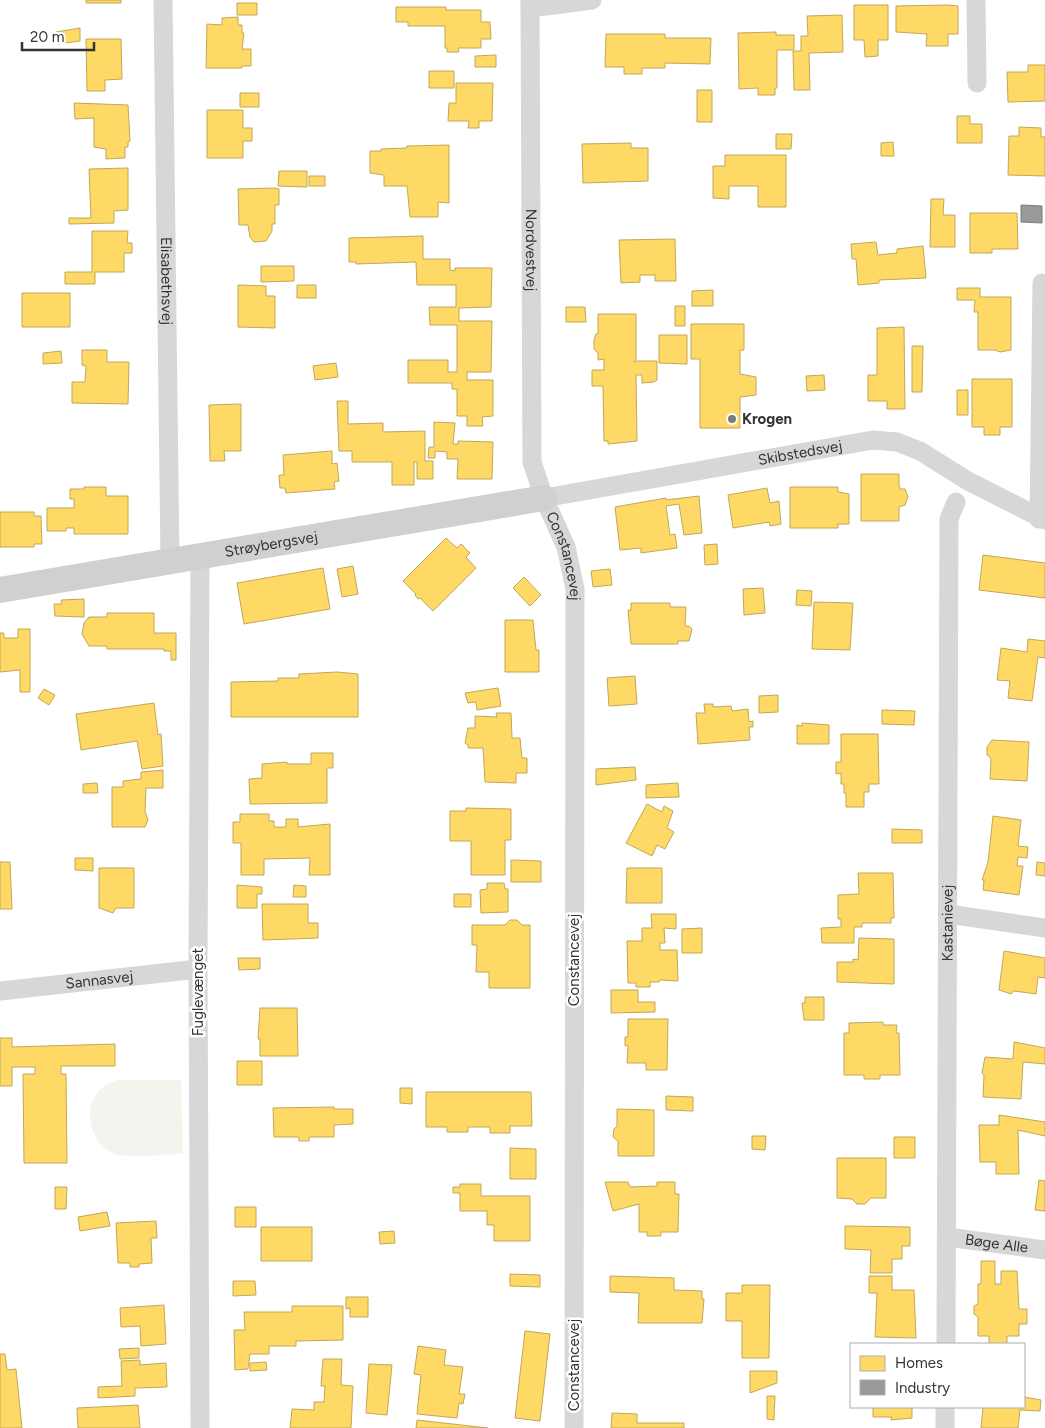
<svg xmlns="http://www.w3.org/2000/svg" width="1045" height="1428" font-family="Figtree,sans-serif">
<rect width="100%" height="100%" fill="#fff"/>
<path fill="#f1f5ed" d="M117 1080H181L183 1154C163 1154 140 1158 120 1155 91 1151 79 1105 103 1087 107 1084 113 1082 117 1080Z"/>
<path fill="#ffd966" stroke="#c2a757" d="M86 0H121V3H86Z
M237 3H257V15H237Z
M854 5H888V40H878V56L865 57 864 40H854Z
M948 5 958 6V34H948V46H926L927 34 896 32V6Z
M396 7H446V10H481V22H490L491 39H481V48H458L459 52H447V48H445V26H408V22H396Z
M842 15 843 52 809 53 810 90H794L793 51H801V36H808L807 16Z
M238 17V25H242V33H244L242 49H251V66H242V68H206L207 24 222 25V18Z
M80 28V41L58 44 56 32Z
M776 32V35H794V50H777V88H775V95H758V88L739 89 738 33Z
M606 34H665V38H711L710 64 665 63V68H642V74H624V67H605Z
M86 39H121L122 79 105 80V91H87Z
M496 55V67H475V56Z
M1028 65H1045V101L1008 102 1007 72H1028Z
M429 71H454V88H429Z
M456 83H493L492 121H479V128H468L469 121H448L449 103H456Z
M697 90H712V122H697Z
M240 93H259V107H240Z
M74 103 128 105 130 141 128 142V147H125V158L106 159V149L94 147V118L75 119Z
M207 110H243V128H252V141H243V158H207Z
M957 116H970V124H982V143H957Z
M1019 127 1041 128V137H1045V176L1008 175 1009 136H1019Z
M776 134H792L791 149H776Z
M893 142 894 156H881V143Z
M631 143V148H648V181L583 183 582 144Z
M449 145V203L438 202V217H410L407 186H384V175L370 173V151H381V149L407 148V146Z
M725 155H786V207H758V186H729V199L713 198V166H725Z
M128 168V210L114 211V223L69 224V218H91L89 169Z
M279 171H307V187L278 186Z
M309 176H325V186H309Z
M275 188 279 189V205H275V224H272V231L266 241 254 242 250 237 248 225H239L238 189Z
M931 199H944L943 215H955V247H930Z
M970 213H1017L1018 249H992V253H970Z
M92 231H128L127 243H132V253H124V272H95V284H65V272H92Z
M423 236V259H450V270L455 271V268H492L491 307 459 308V321H492L491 372H467V380H493V416L482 417 483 426H467V416H457V389H452V383H408V360H448V372H457V325H430L429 307H456V285H417L416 262 356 264V262H349V238Z
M675 239 676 281H655V275H640V282L621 283 619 240Z
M876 242 878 255 897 253V249L923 246 926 278 879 280V283L858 285 856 259H852L851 244Z
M261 266H294V281L261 282Z
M238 285 266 286V296H275V328L238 327Z
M297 285H316V298H297Z
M957 288H980V297H1011V350L1000 352 995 350H978V312H974L975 300H957Z
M713 290V306H692V291Z
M22 293H70V327H22Z
M675 306H685V326H675Z
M566 307H585L586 322H566Z
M598 314H636V359L634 361H657V380L654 382 642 383V375H636L637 441 608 444V441H604L603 386H592V370H604V359L598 360V353L594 349V340L596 334H598Z
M691 324H744V350H740V374L756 377V395L740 397V428H700V359H691Z
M904 327 905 409H887V401H868V375H877V328Z
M659 335H687V364L659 363Z
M912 346H923L922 392H912Z
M82 350H107V362H129L128 404 72 403V382H85L86 366 82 365Z
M61 351 62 363 43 364V353Z
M336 363 338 377 315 380 313 366Z
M824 375 825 390 807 391 806 376Z
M972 379H1012V427H1000V435H984V427H972Z
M957 390H968V415H957Z
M337 401H348V424L383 423V432L425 431V461H433V479H417V462H414V485H392V462H352V451H339Z
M241 404V451H224L225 461H210L209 405Z
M434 422 455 423 453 444H458V441L493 442 492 479H457L458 459H447V452L435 451V458H428L429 447H434Z
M332 451V464L337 463 339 481 334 482 335 489 286 493 285 488H280L279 475H284L283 455Z
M861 474H899V486L900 489H905L908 497 905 505 899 507V521H861Z
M84 487H106V496H128V534H74V528H66V531H47V508H74V499H70V489H84Z
M790 487H838V492L849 494V524H838V528H790Z
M767 488 770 503 779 501 781 524 770 526 769 522 733 528 728 495Z
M699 496 702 533 684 535 679 504 666 506 670 535 675 534 677 548 641 553V548L620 550 615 507 666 498V500Z
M0 512H34V516H41L42 544H34V547H0Z
M446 538 457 548 461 544 470 553 466 557 476 568 433 611 420 598 418 599 415 595 416 594 403 581Z
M717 544 718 564 705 565 704 545Z
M983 555 1045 563V598L979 590Z
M353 566 358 594 342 597 337 569Z
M323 568 330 609 244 624 237 583Z
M610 569 612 585 593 587 591 571Z
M524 577 541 595 530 606 513 588Z
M763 588 765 613 744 615 743 589Z
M797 590 812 591 811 606 796 605Z
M84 599V617L55 616 54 604H62L61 600Z
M814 602 853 603 850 650 812 649Z
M631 603H670V607H686L685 626H689L692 629 689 641H678V644H631L628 610H631Z
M107 613H154V633H176V660H171V651H164V649H107V646H89L82 634 84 623 89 617H107Z
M505 620H533L536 650H539V672H505Z
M18 629H30V692H20V670L0 672V633H4V638H18Z
M1028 639 1045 641V658L1038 657 1032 701 1008 698 1010 681 997 680 1001 648 1027 652Z
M337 672 358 674V717H231V682L278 681V678H299V674Z
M635 676 637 704 609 706 607 678Z
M498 688 501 706 477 710 476 702 468 703 465 693Z
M44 689 55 695 49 705 38 698Z
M778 695V712L759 713V696Z
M154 703 158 735 161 734 163 766 142 769 137 741 81 750 76 714Z
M704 704H713V707L731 706 732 711 748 709 749 722 753 721V727H749L750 740 698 744 696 713H705Z
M882 710 915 711 914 725 882 724Z
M496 713H511L512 738H520L522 758H527V773H516V783L485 782 483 748H468V745L465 743 468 728H475V716L497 717Z
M802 723 829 725V744H797V725L802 726Z
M841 734H878L879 784H869V792H864V807H846V793H844V784H841V773L836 774V762H841Z
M992 740 1029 742 1027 781 990 779 991 758 987 755V747Z
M311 753H333V768H327V803L250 804 249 779 262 778V764L287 762V764H311Z
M635 767 636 780 596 785V769Z
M163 770V788H146L145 811 148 820 145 827H112V787H123V781L141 779V772Z
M97 783 98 793H83V784Z
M678 783 679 797 646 798V785Z
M647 804 662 812 664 806 673 811 667 828 674 832 665 849 657 845 652 856 626 843Z
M466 808 511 809V840H505V875H471V841H450V811H466Z
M240 814H269V821H274V827H286V819H298V827L330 824V875H309L310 858 264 859V875H241V843H233V822H240Z
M993 816 1021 820 1018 846 1028 847 1027 858 1018 857 1017 866H1023L1019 895 983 890 984 880H982L988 862Z
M892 829 922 830V843H892Z
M75 858H93V871L75 870Z
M511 860 541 861V882H511Z
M0 862H10L12 909H0Z
M1037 862 1045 863V876L1036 875Z
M99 868H134V908H116L113 913 99 908Z
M627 868H662V903H626Z
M858 873H893L894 918H891V923H862V927H854V943H822L821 928 841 927V919H838V895L859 894Z
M487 883H504L505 889H508V912L481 913 480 890 487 889Z
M237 885 262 887V894H257V908H237Z
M294 885 306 886V897H293Z
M454 894H471V907H454Z
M262 904H308V923H318V938L263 940Z
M651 914H676V929L664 928 665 943H660V950H677L678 981 660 980 659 982H650V987H636V983H628L627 941H642V928H652Z
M510 920H517L522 925H530V988H489V972H476L477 945H472V925H505Z
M702 928V953H682V929Z
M859 938 894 939V984L837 982V962H853V959L858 960Z
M1004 951 1045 958V978L1038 977 1036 994 1014 991 1011 994 999 990Z
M238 958H260V969L239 970Z
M611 990H638V1002H655V1012L611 1013Z
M805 997H824V1020H804L802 1003H805Z
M260 1008H297L298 1056H260V1039H258Z
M628 1019H668L667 1070H646V1063H627L628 1045 625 1046V1037H628Z
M883 1022V1025H897L896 1033H899L900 1075H880V1079H864V1075H844V1033H849V1023Z
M0 1038H12V1047L115 1044V1066H61V1074H66L67 1163H24L23 1074H35V1067H12V1086H0Z
M1014 1042 1045 1048V1064L1023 1062 1021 1099 983 1097 984 1075 982 1073 985 1057 1013 1059Z
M237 1061H262V1085H237Z
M400 1088H412V1104L400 1103Z
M426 1092H531L532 1126H510V1133H490V1127H468V1132H447V1127H426Z
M666 1096 693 1097V1111L666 1110Z
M334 1107V1109H353V1124L334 1125V1137H309V1141H299V1137H274L273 1108Z
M617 1109 654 1110V1156H618V1141L613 1137 614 1129 617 1126Z
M999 1115 1045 1122V1136L1018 1130 1019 1174H996V1162H980L979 1125H999Z
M752 1136H766L765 1150 752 1149Z
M894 1137H915V1158H894Z
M510 1148 536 1149V1179H510Z
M837 1158H886V1198H871L865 1204H857L852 1199 837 1198Z
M1039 1180 1045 1181V1211L1035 1210Z
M605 1182H628L630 1187 657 1186V1182H675V1194H679L678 1232H661V1236H647V1232H639V1204L613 1211Z
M460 1184H481V1196H530V1241H494V1225H487V1211H460V1193H453V1187H460Z
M55 1187H67L66 1209H55Z
M235 1207H256V1227H235Z
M107 1212 110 1226 80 1231 78 1217Z
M156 1221 157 1238H151L152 1263 139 1264V1267H130V1263H118L116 1223Z
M845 1226 910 1227V1246H902V1259H892V1273H870L871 1250 845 1249Z
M261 1227H312V1261H261Z
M394 1231 395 1243 380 1244 379 1232Z
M981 1261H995V1284H1001V1271H1017L1019 1309H1027V1324H1019V1336H1007V1344H989V1336H978V1317L974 1314V1306L978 1304V1284H981Z
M510 1274 540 1275V1287L510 1286Z
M610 1276 674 1278V1290L702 1291V1299H704L702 1323H638L639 1293 610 1292Z
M869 1276H892V1290H914L916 1338 875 1337 877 1293H869Z
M233 1281H255L256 1295 233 1296Z
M742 1285H770L769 1358H742V1321H726V1293H742Z
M346 1297H368V1317H350V1308L346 1309Z
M164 1305 166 1344 141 1346 140 1326 121 1327 120 1308Z
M292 1306H343V1340L296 1341V1346H269V1354H250L248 1369 235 1370 234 1330H245L244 1312H292Z
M525 1331 550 1334 540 1421 515 1418Z
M418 1346 446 1350 444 1365 463 1367 459 1394H465L463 1404 459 1403 457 1418 417 1414 421 1375 414 1374Z
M139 1348V1358L120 1359 119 1349Z
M0 1354H5L7 1370 16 1369 22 1428H0Z
M323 1359H342L341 1385 353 1386 351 1428H290L292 1409 314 1410V1402H324L325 1386H321Z
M140 1360V1365L166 1363 167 1387 135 1388V1396L98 1398V1387L122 1386 121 1361Z
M266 1362 267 1370 250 1371V1363Z
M369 1364 392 1365 387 1415 366 1413Z
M750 1371H777V1383L750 1393Z
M767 1396H775L774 1420 767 1419Z
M1024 1397 1041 1400 1040 1411 1020 1410 1018 1428H981L983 1407H1024Z
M138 1405 140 1428H78L77 1408Z
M873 1407H912V1418L891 1420 892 1417H873Z
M612 1413 637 1414V1423H684V1428H611Z
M417 1420 488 1428H416Z"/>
<path fill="#999" stroke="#7a7a7a" d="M1021 205 1042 206V223L1021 222Z"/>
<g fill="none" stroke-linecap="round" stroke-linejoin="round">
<g stroke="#d7d7d7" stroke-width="19">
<path id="s1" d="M163 0 170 562"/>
<path id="s2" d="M530 0 532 462 544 498 566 547 575 589 574 1428"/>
<path d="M976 0 977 83"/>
<path d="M530 8 592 0"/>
<path id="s3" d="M544 498 873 440 897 442 920 451 968 481 1045 520"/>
<path d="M1039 519 1042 283"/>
<path d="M948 914 1045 928"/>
<path id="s4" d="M0 991 198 969"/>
<path id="s5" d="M947 1237 1045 1250"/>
<path id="s6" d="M946 1344 949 519 956 502"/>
<path d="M200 1428 198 969 200 556"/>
<path d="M945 1428V1407"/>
</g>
<path stroke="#d0d0d0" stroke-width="26" id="s7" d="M0 590 544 498"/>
</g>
<circle fill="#7a7a7a" stroke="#fff" stroke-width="2" cx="732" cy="419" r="5"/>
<g text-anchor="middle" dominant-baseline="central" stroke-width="5" stroke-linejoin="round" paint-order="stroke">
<g font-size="15" fill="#333" stroke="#fff">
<text stroke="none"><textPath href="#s2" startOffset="250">Nordvestvej</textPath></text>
<text stroke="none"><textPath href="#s1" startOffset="281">Elisabethsvej</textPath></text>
<text stroke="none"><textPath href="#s3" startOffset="260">Skibstedsvej</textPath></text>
<text stroke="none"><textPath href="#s7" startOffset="275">Strøybergsvej</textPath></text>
<text stroke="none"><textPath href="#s2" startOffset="562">Constancevej</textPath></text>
<text stroke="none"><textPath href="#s6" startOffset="421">Kastanievej</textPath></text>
<text transform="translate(574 960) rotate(-90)">Constancevej</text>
<text stroke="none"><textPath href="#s4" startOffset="100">Sannasvej</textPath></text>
<text transform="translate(198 992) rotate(-90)">Fuglevænget</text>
<text stroke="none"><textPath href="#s5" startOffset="50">Bøge Alle</textPath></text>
<text transform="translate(574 1365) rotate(-90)">Constancevej</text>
</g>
<g font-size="15" font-weight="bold" fill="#333" stroke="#fff" text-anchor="start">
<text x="742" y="419">Krogen</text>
</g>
</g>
<rect x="850" y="1343" width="175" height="65" fill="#ffffff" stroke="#adadad"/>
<rect x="860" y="1356" width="25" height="15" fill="#ffd966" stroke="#adadad"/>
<text x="895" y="1368" font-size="15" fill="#333333">Homes</text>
<rect x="860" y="1380" width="25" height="15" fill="#999999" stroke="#adadad"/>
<text x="895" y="1393" font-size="15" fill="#333333">Industry</text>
<path d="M22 42v8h72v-8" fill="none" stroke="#333333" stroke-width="2.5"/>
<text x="30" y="42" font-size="15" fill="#333333" stroke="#ffffff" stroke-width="4" paint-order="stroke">20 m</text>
</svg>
